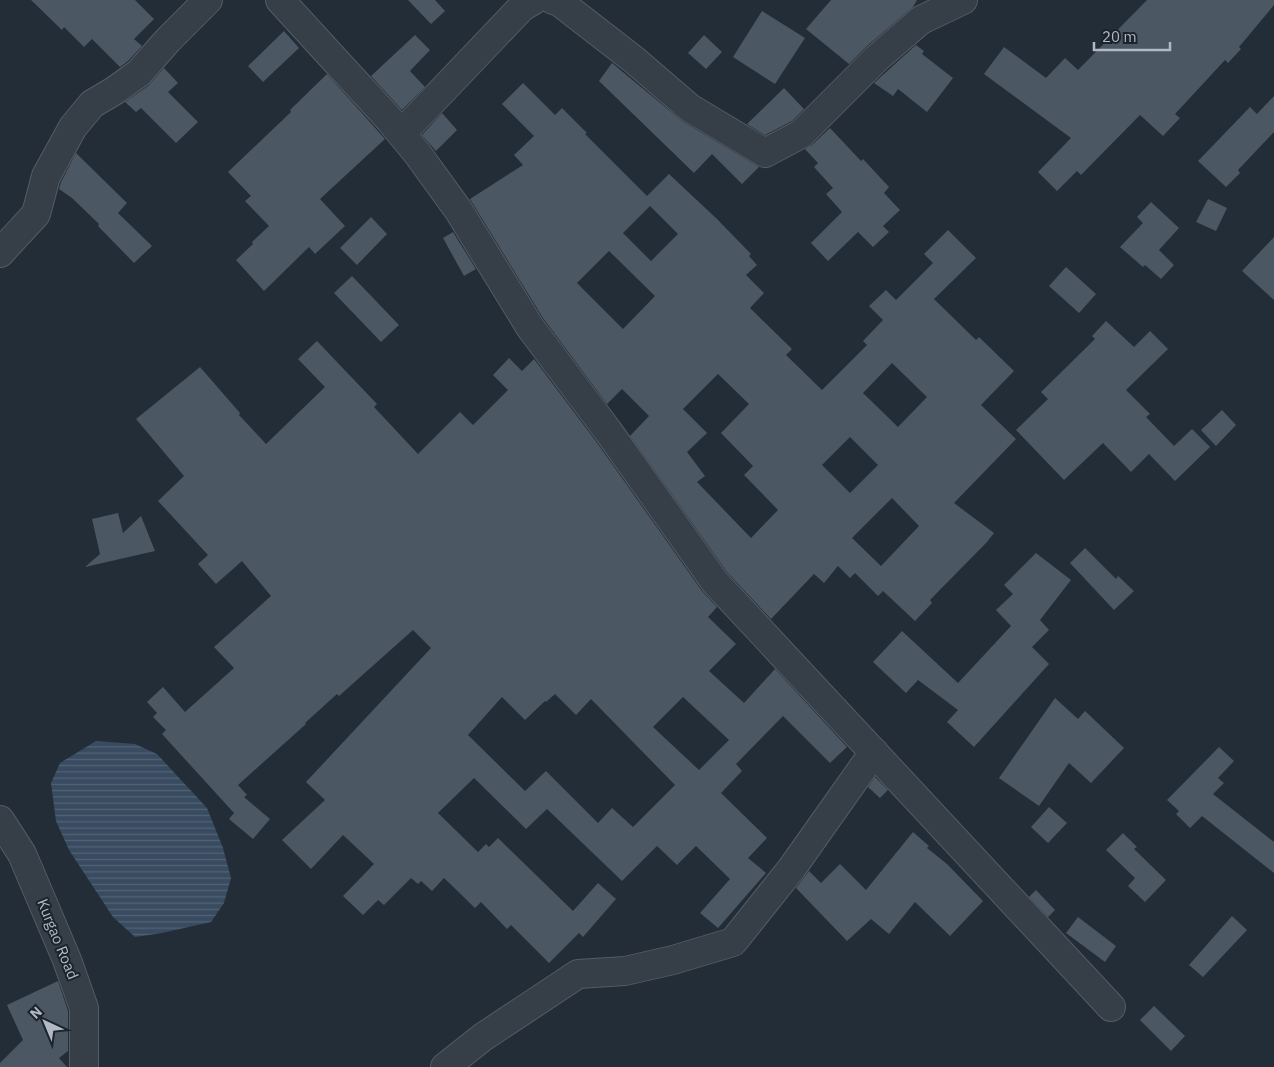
<svg xmlns="http://www.w3.org/2000/svg" width="1274" height="1067" font-family="'IBM Plex Sans',sans-serif">
<defs>
<pattern id="water-rules" width="6" height="5" patternUnits="userSpaceOnUse" patternTransform="scale(1.25)"><rect width="6" height="5" fill="#394b60"/><path d="M0 2.5h6" fill="none" stroke="#536375"/></pattern>
</defs>
<rect width="100%" height="100%" fill="#232d37"/>
<path fill="url(#water-rules)" d="M96 741 135 744 157 754 207 808 223 848 231 878 224 903 211 922 162 933 135 937 113 917 69 850 56 821 51 783 60 763Z"/>
<path fill="#4b5763" fill-rule="evenodd" d="M31 0H135L154 19 134 39 142 46 128 61 120 67 92 39 84 47 64 27 62 30Z
M408 0H435L445 11 431 24Z
M831 0H917L913 7 867 46 849 64 806 29Z
M1147 0H1274V5L1239 47 1241 49 1228 63 1225 60 1175 114 1180 118 1163 136 1140 115 1081 175 1077 171 1057 191 1038 172 1071 138 984 74 1004 47 1046 78 1065 58 1078 70Z
M762 11 805 38 775 84 733 57Z
M284 31 299 48 263 82 248 66Z
M415 35 430 50 410 71 425 87 402 110 371 76Z
M704 35 722 52 706 69 688 53Z
M916 45 924 51 922 54 953 78 927 112 898 89 893 96 874 83Z
M612 63 682 121 759 167 742 184 712 154 694 173 599 81Z
M164 68 178 83 168 92 198 122 176 143 141 108 136 112 125 102 148 86Z
M327 74 385 139 320 199 345 226 315 254 309 247 264 291 236 260 253 244 252 242 269 226 245 201 251 196 228 172 291 112 290 110Z
M523 83 555 115 562 108 587 133 585 134 647 196 669 174 717 219 751 254 749 256 757 265 746 275 764 293 750 308 792 349 786 355 822 390 867 345 863 341 883 320 869 306 886 290 896 300 933 263 924 254 948 230 976 258 934 299 976 340 979 337 1014 371 981 405 1016 439 954 503 994 533 987 542 930 600 932 603 915 621 883 591 878 596 855 573 850 578 838 566 824 583 814 574 771 619 727 572 630 436 649 416 622 389 607 404 543 318 470 199 523 165 514 155 534 136 502 104ZM650 206 678 234 651 261 623 233ZM609 251 655 296 623 329 577 283ZM892 363 927 397 898 427 863 393ZM718 374 749 404 721 433 753 466 744 475 778 510 751 538 697 482 705 476 687 452 707 433 683 409ZM850 437 878 465 850 493 822 465ZM892 498 919 526 881 566 852 538Z
M784 88 804 109 792 121 765 135 747 124Z
M1274 96V132L1238 170 1240 173 1226 187 1198 161 1250 107 1257 114Z
M442 113 457 130 436 151 422 135Z
M830 128 861 161 863 159 889 187 884 193 900 210 883 226 889 232 873 247 858 232 828 261 811 243 842 212 826 194 833 188 814 167 818 163 805 149 812 145Z
M76 153 127 203 118 213 152 246 134 263 98 226 99 224 72 198 59 189 61 182Z
M1208 199 1227 208 1216 231 1196 222Z
M1151 202 1179 228 1159 250 1174 265 1161 279 1145 265 1143 267 1120 247 1143 223 1137 217Z
M371 217 387 234 357 265 340 248Z
M453 232 476 269 464 276 443 238Z
M1274 237V300L1242 271Z
M1066 267 1096 294 1079 313 1049 286Z
M352 276 399 325 381 342 334 293Z
M1106 321 1134 347 1150 331 1168 349 1126 390 1150 414 1146 417 1174 446 1192 429 1210 447 1175 481 1149 454 1131 472 1103 443 1064 480 1016 430 1048 399 1041 392 1095 339 1092 336Z
M317 341 377 404 374 407 418 454 460 412 473 425 508 390 493 375 509 358 522 371 534 359 595 440 702 591 717 607 708 617 736 644 709 671 744 703 775 669 847 747 830 763 783 716 736 764 742 771 721 793 767 838 748 858 766 873 718 928 700 913 730 879 696 846 677 865 657 846 622 881 547 809 526 829 474 778 438 813 478 852 486 844 489 847 498 838 573 911 598 883 616 899 583 937 579 933 549 963 511 925 507 929 481 902 475 908 444 878 432 891 421 881 418 884 411 878 384 905 378 900 363 915 343 896 374 864 343 835 311 869 282 840 325 800 306 782 431 648 413 630 339 696 337 694 305 723 306 724 238 785 247 795 244 797 270 819 253 839 229 819 234 813 162 734 166 730 153 717 157 713 147 702 163 687 185 712 234 668 214 647 271 596 242 561 216 584 198 564 208 555 158 501 184 476 136 419 200 367 240 413 239 415 266 444 325 387 298 359ZM555 694 576 715 591 699 675 785 633 827 612 808 598 823 546 771 525 791 468 735 502 697 525 720 545 701 546 702ZM683 697 729 740 699 770 653 727Z
M1222 410 1236 425 1216 446 1201 430Z
M118 513 123 533 141 516 155 551 85 567 100 554 92 519Z
M1085 548 1116 579 1118 576 1134 591 1114 610 1070 563Z
M1036 553 1071 580 1040 620 1049 630 1032 647 1049 664 974 747 947 722 958 710 918 680 906 693 873 662 902 631 958 683 1011 626 996 610 1013 594 1004 585Z
M1055 698 1078 719 1085 711 1124 748 1091 783 1069 763 1039 806 999 778Z
M1219 747 1234 761 1218 778 1224 783 1213 794 1274 842V873L1202 816 1190 828 1176 814 1179 811 1167 800Z
M875 777 888 790 880 798 868 787Z
M1049 807 1067 823 1048 843 1031 827Z
M913 832 929 846 927 848 947 864 983 901 950 936 915 902 889 934 871 919 847 941 796 888 809 871 821 883 840 864 866 890Z
M1123 833 1137 847 1134 849 1166 880 1145 902 1128 886 1135 878 1106 850Z
M1036 890 1055 910 1048 917 1029 897Z
M1232 916 1247 930 1203 977 1189 965Z
M1078 917 1116 946 1105 962 1066 933Z
M58 981 68 1011V1051L59 1058 67 1067H0V1063L23 1040 7 1005Z
M1154 1006 1185 1036 1171 1051 1140 1020Z"/>
<g fill="none" stroke-linecap="round" stroke-linejoin="round">
<defs>
<path id="minor" d="M280 0 389 119 417 153 459 211 530 327 608 431 715 582 1111 1007
M553 0 558 1 633 59 690 108 765 153 801 134 877 58 921 20 963 0
M401 134 522 7 534 0
M0 253 36 214 46 176 73 127 92 104 114 91 139 73 168 40 208 0
M445 1067 483 1037 578 974 625 971 673 960 733 942 792 868 874 752"/>
<path id="tertiary" d="M0 820 22 854 67 960 84 1008V1067"/>
</defs>
<use href="#minor" stroke="#545c66" stroke-width="30"/>
<use href="#tertiary" stroke="#545c66" stroke-width="30"/>
<use href="#minor" stroke="#363e48" stroke-width="28"/>
<use href="#tertiary" stroke="#363e48" stroke-width="28"/>
</g>
<g text-anchor="middle" dominant-baseline="central" stroke-width="4" stroke-linejoin="round" paint-order="stroke">
<g font-size="15" fill="#b1b9c4" stroke="#1b232c">
<text transform="translate(58 939) rotate(68)">Kurgao Road</text>
</g>
</g>
<g transform="translate(45 1022) rotate(316)" stroke="#1b232c" stroke-width="4" paint-order="stroke">
<path d="M0-4L9 19L0 12L-9 19Z" fill="#b1b9c4"/>
<text y="-8" font-size="14" font-weight="bold" text-anchor="middle" fill="#b1b9c4">N</text>
</g>
<path d="M1094 42v8h76v-8" fill="none" stroke="#b1b9c4" stroke-width="2.5"/>
<text x="1102" y="42" font-size="15" fill="#b1b9c4" stroke="#1b232c" stroke-width="4" paint-order="stroke">20 m</text>
</svg>
